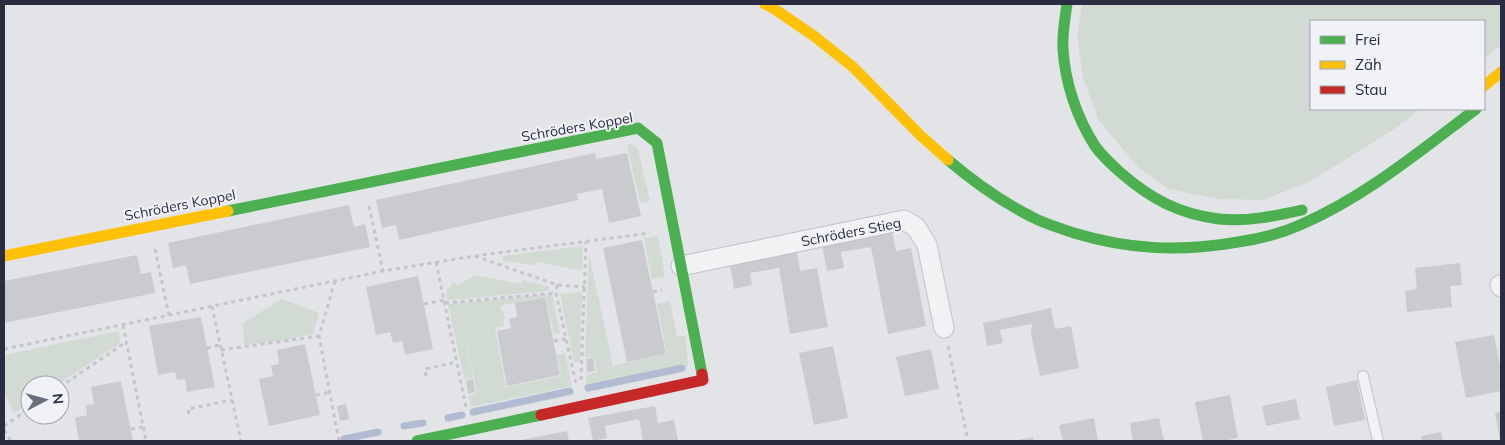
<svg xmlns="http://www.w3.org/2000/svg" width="1505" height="445" font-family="Mulish,sans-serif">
<rect width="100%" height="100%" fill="#e3e4e7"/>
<path fill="#d1dbd3" d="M1082 4H1501V45L1484 59V21H1311V109H1420L1393 130 1311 181 1264 200 1218 199 1168 189 1139 168 1099 121 1083 78 1077 37Z
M631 144 638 149 650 201 640 203 627 145Z
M658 236 665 277 652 279 644 238Z
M583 246 582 271 538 262 535 265 503 261 502 256Z
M589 253 613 366 667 354 657 304 670 301 677 336H685L688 365 685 369 684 363 682 364 684 372 586 392 585 384H586V375L597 372 594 357 585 358Z
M476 275 521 284 522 280 549 286V291L447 300 446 291 454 282 457 285Z
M582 292 580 362H574L560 294Z
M552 294 560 333 554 334 545 296 500 306 502 312H504L505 318 503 319 504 326 495 328 506 387 561 376 557 355 565 353 572 386 471 407 468 396 477 393 462 321 473 378 464 379 448 304Z
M282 299 319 313 313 334 278 341 244 345 243 323Z
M119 331 120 343 57 385H30V403L14 413 4 393V355Z
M571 388 573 395 473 416 472 409Z"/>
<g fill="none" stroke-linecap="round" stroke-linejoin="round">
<path stroke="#b2bbd1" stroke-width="7" d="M588 388 682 368
M473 412 570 391
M448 418 462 415
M404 426 423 423
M344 439 378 432"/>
</g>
<path fill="#cacbcf" d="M595 153 596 159 627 153 641 216 609 223 602 189 577 194 578 200 399 240 396 225 382 228 376 200Z
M349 205 354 227 365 224 370 247 190 284 186 265 173 268 168 243Z
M892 231 896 251 911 248 926 326 888 334 871 247 841 252 844 268 827 271 822 244Z
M642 240 666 354 627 362 603 248Z
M797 252 800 271 817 268 828 327 790 334 779 268 750 273 752 285 734 289 730 264Z
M137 255 141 274 151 272 155 293 4 323V281Z
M1460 263 1462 285 1450 286 1452 307 1407 312 1405 291 1417 289 1415 268Z
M418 276 433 349 405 355 402 341 393 343 390 332 376 335 366 287Z
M545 297 560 375 507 386 497 331 511 328 509 319 517 317 515 303Z
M1051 308 1055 329 1071 326 1079 368 1040 376 1031 334 1032 324 1000 330 1003 343 987 346 983 323Z
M201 317 215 387 187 392 185 379 177 380 175 372 158 375 149 326Z
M1494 335 1501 372V391L1466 398 1455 342Z
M305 344 320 415 269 426 259 379 273 376 271 366 279 364 277 350Z
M833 346 848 418 814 425 799 353Z
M931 349 939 389 905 396 896 357Z
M593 358 595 371 587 372 586 359Z
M473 379 475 392 468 394 466 381Z
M1357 380 1365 420 1334 426 1326 387Z
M121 381 133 441H79L75 418 87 415 86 405 94 404 91 387Z
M1230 395 1238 438 1222 441H1203L1195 402Z
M1296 399 1300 419 1266 426 1262 406Z
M346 404 349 419 340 421 337 406Z
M655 406 658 423 674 420 678 441H643L639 419 605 426 607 438 593 441 588 418Z
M1501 412V440L1500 441 1495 413Z
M1094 418 1098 441H1063L1059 425Z
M1159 418 1164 441H1133L1130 423Z
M567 431 569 441H521V440Z
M1441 432 1443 441H1422L1421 436Z
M1033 437 1034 441H1018V440Z"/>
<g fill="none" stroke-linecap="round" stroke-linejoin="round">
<defs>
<path id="lane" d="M1363 376 1378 441"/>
<path id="street" d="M681 266 904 220 916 227 927 245 944 328
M1500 285 1501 287"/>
</defs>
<use href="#lane" stroke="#c0c1c5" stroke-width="12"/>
<use href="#street" stroke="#c0c1c5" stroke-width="21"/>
<path stroke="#c5c5cb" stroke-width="3" stroke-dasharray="4 4" stroke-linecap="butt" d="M369 206 383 271
M155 249 169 315
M475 256 557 285 585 287
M436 262 466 407
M335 281 319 336 339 441
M557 285 556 293 576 384
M653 292 662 290
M445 303 556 293
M424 304 444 300
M212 306 241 441
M123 325 146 441
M554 341 566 339
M948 346 968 441
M207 348 220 345
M4 349 383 271 474 256 650 233
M221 350 319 336
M426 376 425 369 457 362
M581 380 586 241
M60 387 126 342
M316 395 330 392
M189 414 188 409 232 400
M4 426 30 408
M131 429 143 427
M4 430 11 441"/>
<use href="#lane" stroke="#f2f2f5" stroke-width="10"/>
<use href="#street" stroke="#f2f2f5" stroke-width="19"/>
<path stroke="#4caf50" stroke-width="11" d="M1067 4C1065 19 1062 34 1063 49 1065 83 1077 118 1095 146 1102 156 1112 165 1121 173 1151 199 1179 214 1219 219 1247 222 1275 216 1302 210
M948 160C974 182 1002 202 1032 217 1045 224 1060 228 1074 233 1130 250 1181 252 1238 242 1259 239 1280 234 1300 225 1365 197 1420 151 1476 109
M228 211 638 128 657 143 702 374
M417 441 541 415"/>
<path stroke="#ffc107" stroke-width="11" d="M765 4 773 8 814 36 853 67 920 135 948 160
M1484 86 1501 72
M4 256 228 211"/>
<path stroke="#c62828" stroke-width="11" d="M541 415 703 380 702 374"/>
</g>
<g text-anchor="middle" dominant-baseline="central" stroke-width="4" stroke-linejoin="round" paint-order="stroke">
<g font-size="14" fill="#2a2d41" stroke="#f1f2f7">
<text transform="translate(577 127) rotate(-10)">Schröders Koppel</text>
<text transform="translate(180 205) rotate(-11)">Schröders Koppel</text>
<text transform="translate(851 232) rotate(-11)">Schröders Stieg</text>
</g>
</g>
<rect width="1505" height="445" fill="none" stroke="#2a2d41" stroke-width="10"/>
<rect x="1310" y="20" width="175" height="90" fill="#f1f2f7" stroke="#a1a3ae"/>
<rect x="1320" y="36" width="25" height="8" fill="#4caf50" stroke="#a1a3ae"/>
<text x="1355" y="45" font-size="15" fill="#2a2d41">Frei</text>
<rect x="1320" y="61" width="25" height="8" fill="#ffc107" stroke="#a1a3ae"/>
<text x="1355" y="70" font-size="15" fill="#2a2d41">Zäh</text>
<rect x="1320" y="86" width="25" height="8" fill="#c62828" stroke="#a1a3ae"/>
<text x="1355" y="95" font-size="15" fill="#2a2d41">Stau</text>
<g transform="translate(45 400) rotate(84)"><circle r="24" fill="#f1f2f7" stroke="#a1a3ae"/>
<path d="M0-4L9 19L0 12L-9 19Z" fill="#6b6d7b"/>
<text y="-8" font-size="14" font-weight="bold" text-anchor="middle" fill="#2a2d41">N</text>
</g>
</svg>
